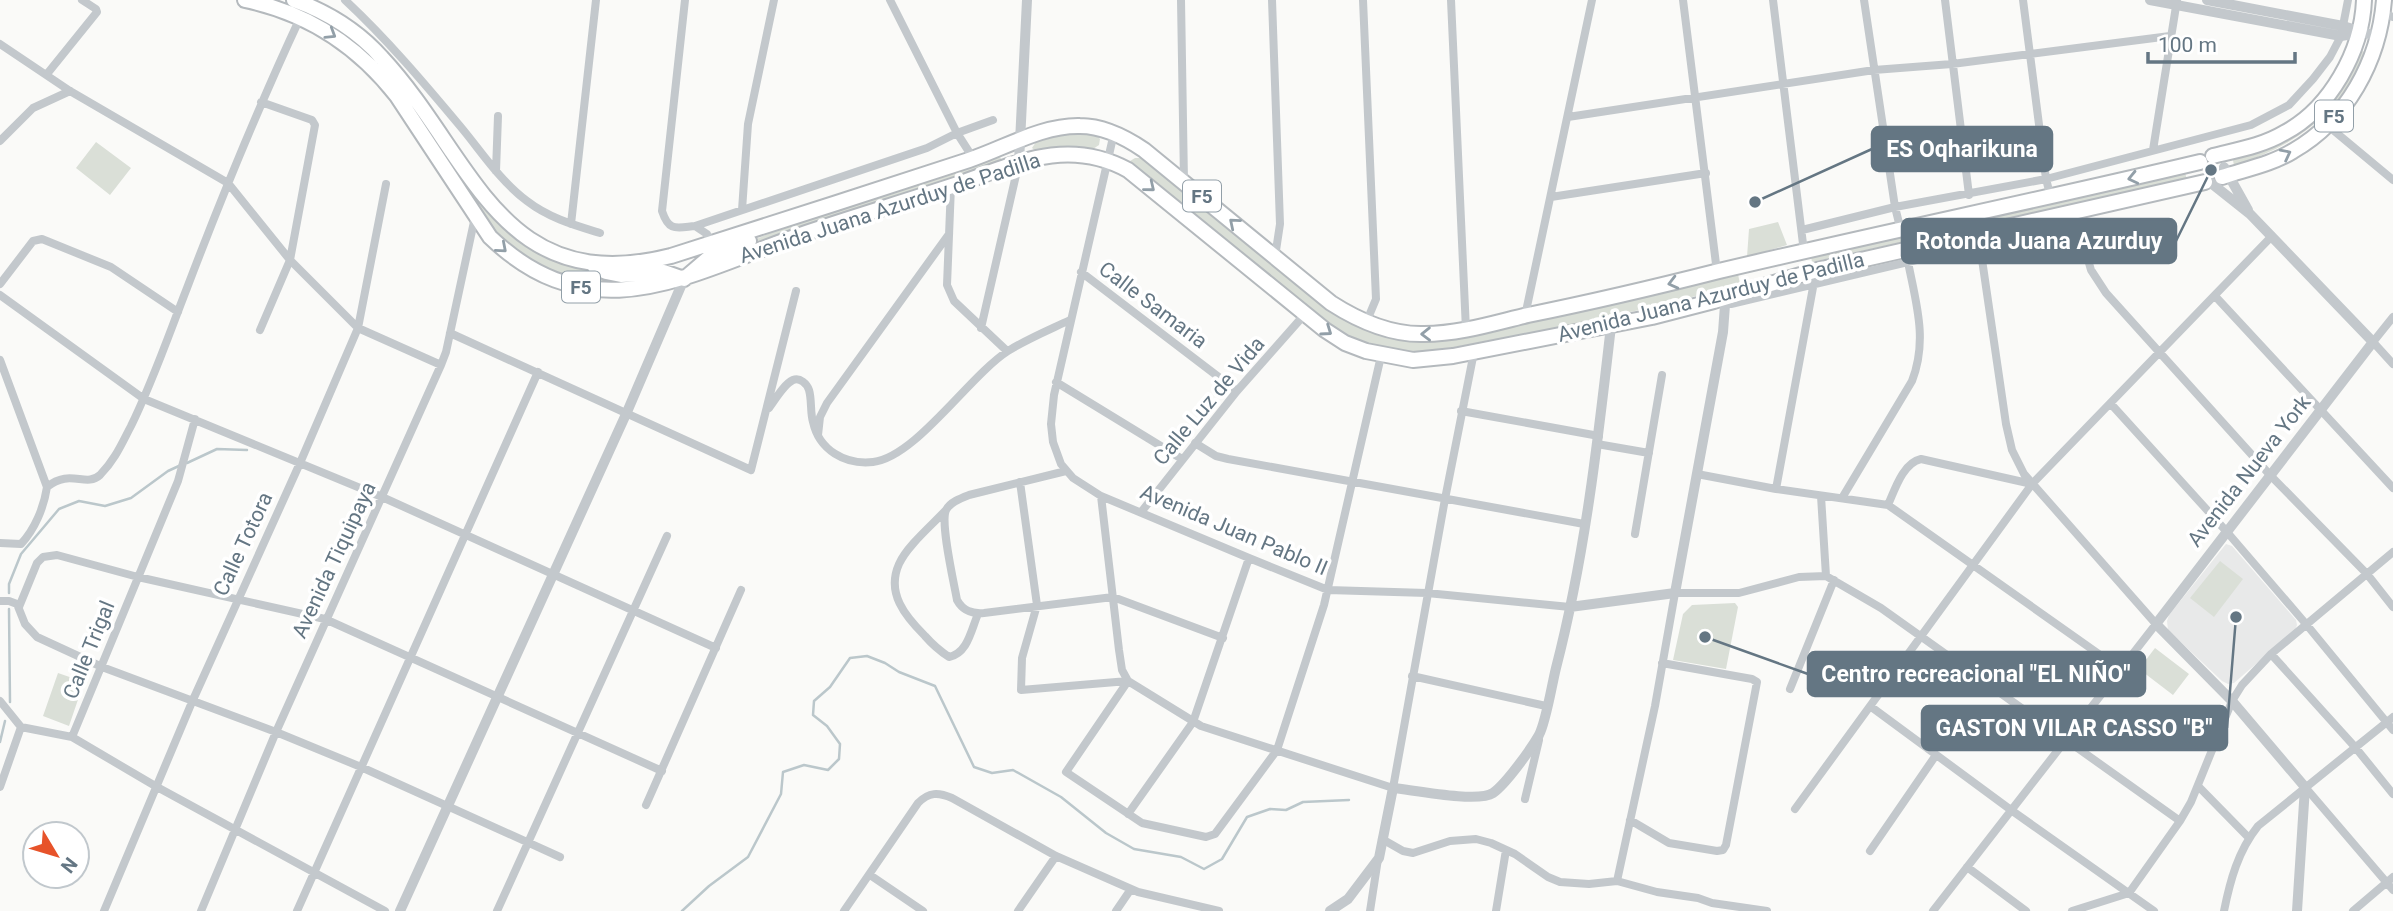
<svg xmlns="http://www.w3.org/2000/svg" width="2393" height="911" font-family="Roboto,sans-serif">
<rect width="100%" height="100%" fill="#fafaf8"/>
<path fill="#e8e9e9" d="M2226 544 2232 546 2296 620 2297 625 2295 630 2234 683 2228 684 2222 681 2168 630 2167 621 2169 615Z"/>
<path fill="#dadfd7" d="M2361 51 2366 52C2340 115 2296 145 2234 166L2233 160C2295 140 2336 114 2361 51Z
M1084 132 1097 135 1100 139 1099 145 1093 149 1059 147 1036 151 1032 148 1036 142 1059 136Z
M439 140 485 208 520 241 544 255 576 264 595 275 637 282 599 284 565 278 531 262 492 230 434 142Z
M96 142 131 168 110 195 76 168Z
M1000 157 1003 162 755 245 735 248 806 218Z
M1135 158H1145L1321 303 1354 325 1368 330 1501 329 1738 274 1740 284C1663 306 1586 323 1507 337 1472 343 1438 353 1402 351 1375 349 1350 338 1327 325L1130 161Z
M2185 173 2187 179 1812 262 1811 257Z
M1778 222 1787 245 1747 257 1749 229Z
M2220 561 2243 579 2214 617 2190 598Z
M1735 603 1738 607 1726 669 1673 660 1683 614 1692 605Z
M2155 648 2189 674 2173 695 2139 669Z
M58 673 84 682 69 726 43 716Z"/>
<g fill="none" stroke-linecap="round" stroke-linejoin="round">
<path stroke="#bbc7cb" stroke-width="2.5" d="M187 463 217 449 247 450
M9 593V584L21 554 59 509 79 501 105 506 131 498 168 471 181 465
M9 609 10 702
M0 742 5 721
M682 911 709 886 748 857 781 794 783 772 804 765 828 770 839 759 840 744 827 726 813 715 814 701 830 687 850 658 867 656 885 663 899 672 935 686 974 767 992 773 1013 770 1061 797 1106 833 1134 849 1181 857 1204 869 1222 859 1247 817 1270 809 1286 810 1303 802 1349 800"/>
<defs>
<path id="trunk" d="M245 0C308 13 358 46 397 96L490 237C593 335 688 274 800 235 853 217 907 201 961 183 1019 162 1069 138 1128 170L1325 330 1345 343 1366 351 1413 360 1453 356 1652 317 1714 301 1817 270 2205 182
M294 0C327 12 359 32 382 58 474 157 499 299 671 256 770 225 870 192 969 160 1005 148 1042 125 1080 126 1104 126 1125 137 1144 150L1331 303C1359 321 1390 335 1424 334 1460 334 1494 323 1528 315 1592 302 1656 287 1719 271 1879 233 2040 200 2200 162
M2213 156C2237 150 2262 146 2284 133 2330 109 2362 51 2364 0
M2222 177C2246 169 2272 164 2293 151 2347 120 2379 61 2384 0
M595 267 606 272 621 275 664 272 684 279 711 256 749 241"/>
</defs>
<use href="#trunk" stroke="#b4b9bd" stroke-width="18"/>
<path stroke="#c3c8cc" stroke-width="8" d="M345 0C386 38 424 83 460 126 481 151 500 181 527 201 549 218 574 225 600 233
M685 0 662 211C669 232 676 228 695 226L707 234 711 244
M890 0 957 133 973 158
M1181 0 1184 181
M1272 0 1280 224 1275 257
M1363 0 1376 299 1366 323
M1451 0 1466 330
M1683 0 1717 272
M1773 0 1804 252
M1864 0 1895 207 1901 231
M1945 0 1969 195
M2023 0 2046 179 2051 198
M2383 13 2393 17
M0 44 70 91 228 183 290 260 358 328 441 365
M47 74 97 12 96 9 82 0
M1568 117 1874 70 1952 64 2170 36
M2327 125 2393 180
M1114 133 1054 395 1051 424 1053 442 1061 464 1073 478 1101 496 1249 558 1328 590 1427 593 1570 607
M0 141 33 108 70 91
M2153 150 2177 0
M496 171 498 116
M951 186 947 285 954 301 1007 351
M1551 197 1706 173
M742 210 748 124 774 0
M2074 211 2091 270 2106 293 2270 475 2367 574 2393 607
M571 224 596 0
M695 226 927 148 957 133 993 120
M1802 230 1895 207 2046 179 2251 125 2289 105 2313 79 2330 57 2341 36 2348 0
M1081 272 1237 391
M0 284 33 241 42 239 111 267 178 312
M0 295 144 399 382 497 716 648
M2215 296 2393 488
M1731 304 1980 245
M1525 316 1592 0
M2393 317 2373 342 2393 364
M981 328 1019 162
M260 330 290 260 315 125 312 120 261 102
M450 333 751 470 796 291
M0 360 47 487C44 507 35 529 21 544L0 543
M1056 382 1182 459
M2111 404 2227 532 2306 624 2393 730
M769 408C775 400 784 384 793 380 800 377 807 384 809 390 812 400 810 412 813 422 819 450 845 465 873 462 916 457 969 376 1008 351 1027 339 1049 330 1070 320
M1461 411 1599 436
M818 435 820 417 827 403 949 234
M1195 443 1216 456 1228 459 1584 524
M1597 444 1649 453
M1066 471 969 495C961 498 950 502 946 510 940 523 954 583 957 600 963 611 972 614 984 613L1113 597 1223 638
M1697 474 1776 489 1888 505 2120 669
M1020 482 1037 605 1022 658 1021 690 1128 681
M47 487C70 468 86 488 100 475 115 460 122 443 131 426 153 381 169 334 187 288 222 196 259 106 300 18
M1776 489 1814 282
M1101 496 1119 650 1122 670 1128 681 1201 726 1393 788 1445 499 1474 352
M1821 496 1826 576 1881 608 2180 821
M1842 498 1912 381C1928 340 1916 303 1908 262
M1888 505C1895 489 1903 463 1921 459L2032 484
M946 510C932 525 907 546 899 564 886 593 905 616 925 636 932 644 940 651 949 657 968 653 971 630 978 614
M1142 511 1237 391 1305 314
M1635 534 1662 375
M0 601H9L17 604 25 624 37 637 102 667 276 732 361 767 560 857
M19 607 37 563 43 557 57 555 138 577 325 619 662 771
M2271 654 2355 747 2393 794
M1412 676 1546 706
M1128 681 1066 772 1142 823 1206 837 1215 834 1277 750 1324 605 1381 356
M1790 689 1834 580
M0 701 21 727
M1870 706 2011 810 2154 911
M72 737 178 481 195 419
M2198 786 2249 838
M0 787 21 727 72 737 157 787 385 911
M2305 787 2393 890
M1525 799 1539 740
M646 805 741 590
M1795 809 2032 484 2272 236
M1128 814 1193 722 1249 558
M1630 820 1669 843 1717 851 1723 850 1726 845 1757 682 1752 679 1662 663
M1382 839 1403 851 1413 853 1450 841 1476 839 1491 843 1515 854 1548 877 1560 882 1589 884 1617 881 1657 892 1698 898 1712 903 1767 911
M1870 851 1936 755
M1967 867 2026 911
M870 875 923 911
M1617 881 1655 706 1675 593H1739L1799 577 1826 576
M104 911 192 702 300 463 358 328 386 184
M201 911 276 732 441 365 446 352 475 217
M297 911 538 372
M497 911 667 536
M844 911 918 803C929 792 938 792 952 798L1056 856 1138 892 1219 911
M1018 911 1056 856
M1116 911 1131 889
M1370 911 1378 859
M1496 911 1506 850
M1933 911 2156 624 2024 474 2012 450 2006 424 1978 232
M2072 911 2129 893 2180 821 2191 802 2232 701 2242 685 2271 654 2393 552
M2224 911C2230 881 2238 851 2258 826L2393 717
M2353 911 2393 877"/>
<path stroke="#c3c8cc" stroke-width="10" d="M2150 0 2341 36 2359 33
M2207 0 2343 26 2379 37
M1019 162 1027 0
M2224 167 2248 210
M2211 183 2250 214 2373 342 2156 624 2232 701 2305 787 2297 911
M1570 607 1675 593 1723 332 1725 305 1736 298
M400 911 627 412 684 279
M1330 911 1348 899 1379 858 1393 788C1413 790 1478 803 1493 793 1506 784 1531 749 1539 735 1546 722 1552 684 1556 668 1585 556 1598 440 1611 326"/>
<use href="#trunk" stroke="#fff" stroke-width="14"/>
</g>
<defs><path id="oneway-chevron" d="M-2-3.5L2.5 0L-2 3.5" fill="none" stroke-width="1.6" stroke-linecap="round" stroke-linejoin="round" transform="scale(1.75)"/></defs>
<g stroke="#929fa8">
<use href="#oneway-chevron" transform="translate(331 34) rotate(32)"/>
<use href="#oneway-chevron" transform="translate(2286 154) rotate(-27)"/>
<use href="#oneway-chevron" transform="translate(2133 178) rotate(167)"/>
<use href="#oneway-chevron" transform="translate(1150 187) rotate(39)"/>
<use href="#oneway-chevron" transform="translate(1234 223) rotate(-140)"/>
<use href="#oneway-chevron" transform="translate(502 248) rotate(41)"/>
<use href="#oneway-chevron" transform="translate(1673 283) rotate(166)"/>
<use href="#oneway-chevron" transform="translate(1327 331) rotate(35)"/>
<use href="#oneway-chevron" transform="translate(1426 334) rotate(179)"/>
</g>
<g text-anchor="middle" dominant-baseline="central" stroke-width="7" stroke-linejoin="round" paint-order="stroke">
<g fill="#fff" stroke="#929fa8" stroke-width="2">
<rect x="2315" y="100.5" width="38" height="31" rx="5"/>
<rect x="1183" y="180.5" width="38" height="31" rx="5"/>
<rect x="562" y="271.5" width="38" height="31" rx="5"/>
</g>
<g font-size="19" font-weight="bold" fill="#647683">
<text x="2334" y="116">F5</text>
<text x="1202" y="196">F5</text>
<text x="581" y="287">F5</text>
</g>
<g font-size="21" fill="#647683" stroke="#fff">
<text transform="translate(890 208) rotate(-18)">Avenida Juana Azurduy de Padilla</text>
<text transform="translate(1711 297) rotate(-14)">Avenida Juana Azurduy de Padilla</text>
<text transform="translate(1153 305) rotate(37)">Calle Samaria</text>
<text transform="translate(1209 401) rotate(-50)">Calle Luz de Vida</text>
<text transform="translate(2249 471) rotate(-52)">Avenida Nueva York</text>
<text transform="translate(1234 530) rotate(23)">Avenida Juan Pablo II</text>
<text transform="translate(243 544) rotate(-65)">Calle Totora</text>
<text transform="translate(334 560) rotate(-65)">Avenida Tiquipaya</text>
<text transform="translate(89 650) rotate(-68)">Calle Trigal</text>
</g>
</g>
<path fill="none" stroke="#647683" stroke-width="2.5" d="M1755 202L1872 149M2211 170L2176 241M1705 637L1808 674M2236 617L2227 728"/>
<g fill="#647683" stroke="#fff" stroke-width="2.5">
<circle cx="1755" cy="202" r="7"/>
<circle cx="2211" cy="170" r="7"/>
<circle cx="1705" cy="637" r="7"/>
<circle cx="2236" cy="617" r="7"/>
</g>
<g fill="#647683" stroke="#647683" stroke-width="2.5">
<rect x="1872" y="127" width="180" height="44" rx="7"/>
<rect x="1902" y="219" width="274" height="44" rx="7"/>
<rect x="1808" y="652" width="337" height="44" rx="7"/>
<rect x="1922" y="706" width="305" height="44" rx="7"/>
</g>
<g font-size="23" text-anchor="middle" font-weight="bold" fill="#fff">
<text x="1962" y="157">ES Oqharikuna</text>
<text x="2039" y="249">Rotonda Juana Azurduy</text>
<text x="1976" y="682">Centro recreacional "EL NIÑO"</text>
<text x="2074" y="736">GASTON VILAR CASSO "B"</text>
</g>
<g transform="translate(56 855) rotate(128)"><circle r="33" fill="#ffffff" stroke="#c1c8cd" stroke-width="2"/>
<path d="M0-5L12 26L0 18L-12 26Z" fill="#e7532a"/>
<text y="-10" font-size="19" font-weight="bold" text-anchor="middle" fill="#647683">N</text>
</g>
<path d="M2148 52v10h147v-10" fill="none" stroke="#647683" stroke-width="3.5"/>
<text x="2158" y="52" font-size="21" fill="#647683" stroke="#ffffff" stroke-width="5" paint-order="stroke">100 m</text>
</svg>
